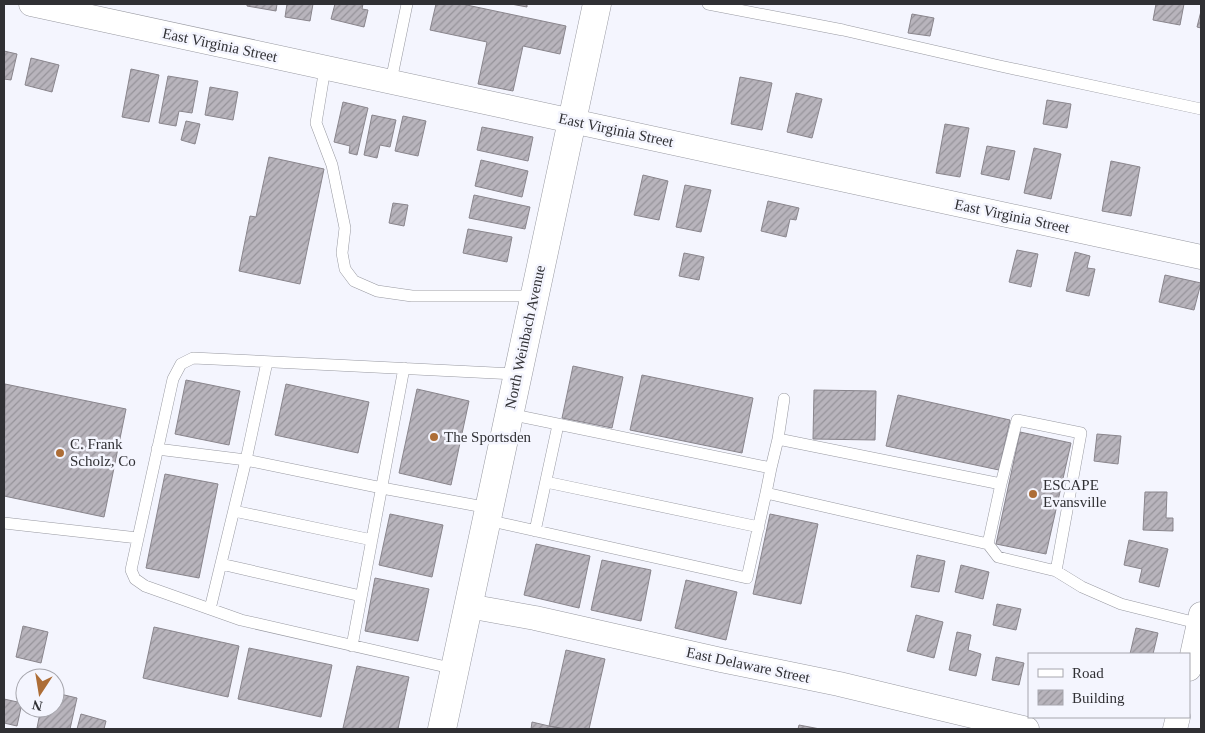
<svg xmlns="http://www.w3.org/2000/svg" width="1205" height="733" font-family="'Times New Roman',serif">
<defs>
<pattern id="building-hatch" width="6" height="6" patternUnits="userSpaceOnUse" patternTransform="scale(1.25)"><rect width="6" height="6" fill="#b8b4bc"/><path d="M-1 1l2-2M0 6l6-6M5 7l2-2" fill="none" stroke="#96939a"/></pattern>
</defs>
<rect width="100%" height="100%" fill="#f4f5fe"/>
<path fill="url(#building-hatch)" stroke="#89858c" d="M247 4H277L276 11 247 6Z
M287 4H313L310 21 285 17Z
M335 4H363L362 9 368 10 364 27 331 19Z
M436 4H462L566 26 560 54 523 46 513 91 478 84 487 42 430 30Z
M511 4H527V7Z
M1156 4H1184L1180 25 1153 20Z
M1201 11V28L1197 27Z
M912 14 934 18 930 36 908 33Z
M4 51 17 54 11 80 4 79Z
M31 58 59 65 52 92 25 85Z
M131 69 159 75 149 122 122 117Z
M168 76 198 81 192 113 179 111 176 126 159 123Z
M740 77 772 83 762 130 731 124Z
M210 87 238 92 233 120 205 115Z
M796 93 822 99 812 138 787 132Z
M1047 100 1071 104 1067 128 1043 124Z
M343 102 368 108 357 155 349 153 350 146 334 142Z
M372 115 396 120 390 147 380 145 377 158 364 155Z
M403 116 426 121 418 156 395 151Z
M186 121 200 124 195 144 181 140Z
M945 124 969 128 960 177 936 173Z
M482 127 533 137 528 161 477 150Z
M987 146 1015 151 1009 180 981 174Z
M1034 148 1061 154 1051 199 1024 193Z
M269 157 324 169 300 284 239 271 250 216 256 217Z
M481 160 528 171 522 197 475 186Z
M1111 161 1140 167 1131 216 1102 211Z
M643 175 668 181 659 220 634 215Z
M685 185 711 190 701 232 676 227Z
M474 195 530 207 525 229 469 218Z
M768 201 799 208 796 220 790 219 786 237 761 231Z
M393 203 408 205 404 226 389 223Z
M468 229 512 237 507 262 463 253Z
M1017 250 1038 254 1031 287 1009 282Z
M1075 252 1090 256 1087 268 1095 269 1089 296 1066 291Z
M684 253 704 257 699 280 679 276Z
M1165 275 1201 283 1194 310 1159 302Z
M573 366 623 377 612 428 562 418Z
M642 375 753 398 742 453 630 430Z
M186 380 240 391 229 445 175 434Z
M5 384 126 409 104 517 4 496Z
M286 384 369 402 358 453 275 435Z
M417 389 469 401 451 485 399 473Z
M814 390 876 391 875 440 813 439Z
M898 395 1010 420 999 470 886 446Z
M1020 432 1071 443 1046 554 996 544Z
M1097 434 1121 436 1118 464 1094 461Z
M165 474 218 484 199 578 146 568Z
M1145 492H1167L1166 518H1173V531L1143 530Z
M390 514 443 525 432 577 379 565Z
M770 514 818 524 801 604 753 594Z
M1129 540 1168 549 1159 587 1139 582 1142 569 1124 565Z
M536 544 590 556 579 608 524 595Z
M917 555 945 561 939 592 911 587Z
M602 560 651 570 641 621 591 610Z
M961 565 989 572 983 599 955 592Z
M375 578 429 589 418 641 365 631Z
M686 580 737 592 726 640 675 628Z
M997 604 1021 609 1016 630 993 625Z
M916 615 943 622 934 658 907 651Z
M23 626 48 632 41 663 16 657Z
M154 627 239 646 228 697 143 678Z
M1136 628 1158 633 1153 654H1130Z
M957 632 971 635 968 650 981 654 976 676 949 670Z
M249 648 332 665 321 717 238 699Z
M566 650 605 659 589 729H565L549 726Z
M996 657 1024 663 1019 685 992 680Z
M357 666 409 677 398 729H349L343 728Z
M40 674 55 678V679V678H39Z
M56 693 77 698 70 729H42L37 728 41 708H55Z
M4 699 22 703 17 726 4 723Z
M81 714 106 721 104 729H77Z
M532 722 549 726 565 729H531Z
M799 725 820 729H798Z"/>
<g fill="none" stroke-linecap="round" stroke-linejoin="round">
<defs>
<path id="service" d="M708 4 843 30 1000 66 1201 109
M325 68 316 123 332 165 345 228 342 253 345 269 354 281 377 291 412 296H534
M391 81 407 4
M509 414 771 468 778 439 784 399
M778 439 1001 484 988 544
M157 449 246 460 382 488 489 508
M771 468 766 493 988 544 998 557 1056 571 1082 587 1121 604 1201 624
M546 482 759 527
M1001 484 1017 420 1081 433 1056 571
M234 511 372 540
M487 520 747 578 766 493
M4 523 138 538
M535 531 558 425
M221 564 361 596
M210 609 246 460 267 362
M352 646 404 368
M455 669 241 620 145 586 135 579 131 570 173 379 181 364 193 358 517 374"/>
<path id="minor" d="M31 4 1201 257
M468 606 535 618 721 660 839 684 1027 729
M1189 669 1201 614
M1175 729 1178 717"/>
<path id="secondary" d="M442 729 597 4"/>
</defs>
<use href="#service" stroke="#9899a1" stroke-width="12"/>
<use href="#minor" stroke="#9899a1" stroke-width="25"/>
<use href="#secondary" stroke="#9899a1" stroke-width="29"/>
<use href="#service" stroke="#fff" stroke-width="11"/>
<use href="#minor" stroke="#fff" stroke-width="24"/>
<use href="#secondary" stroke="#fff" stroke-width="28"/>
</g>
<g fill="#ad6d36" stroke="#f4f5fe" stroke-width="2">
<circle cx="434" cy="437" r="5"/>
<circle cx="60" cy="453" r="5"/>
<circle cx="1033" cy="494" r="5"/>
</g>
<g text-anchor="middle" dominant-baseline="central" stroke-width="5" stroke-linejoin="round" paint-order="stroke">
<g font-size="15" fill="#303034" stroke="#f4f5fe">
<text transform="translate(220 45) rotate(12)">East Virginia Street</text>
<text transform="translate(616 130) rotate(12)">East Virginia Street</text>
<text transform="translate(1012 216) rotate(12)">East Virginia Street</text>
<text transform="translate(525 337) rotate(-78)">North Weinbach Avenue</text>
<text transform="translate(748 665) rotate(12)">East Delaware Street</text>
</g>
<g font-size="15" fill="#303034" stroke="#f4f5fe" text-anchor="start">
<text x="444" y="437">The Sportsden</text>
<text x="70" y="444">C. Frank<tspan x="70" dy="17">Scholz, Co</tspan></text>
<text x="1043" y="485">ESCAPE<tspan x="1043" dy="17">Evansville</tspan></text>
</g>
</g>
<rect width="1205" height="733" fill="none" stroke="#303034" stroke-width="10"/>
<rect x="1028" y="653" width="162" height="65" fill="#f4f5fe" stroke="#a6a6ad"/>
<rect x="1038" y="669" width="25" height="8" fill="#ffffff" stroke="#a6a6ad"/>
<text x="1072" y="678" font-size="15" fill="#303034">Road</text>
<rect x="1038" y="690" width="25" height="15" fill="url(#building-hatch)" stroke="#a6a6ad"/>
<text x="1072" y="703" font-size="15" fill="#303034">Building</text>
<g transform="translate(40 693) rotate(192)"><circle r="24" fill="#f4f5fe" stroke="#a6a6ad"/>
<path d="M0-4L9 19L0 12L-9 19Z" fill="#ad6d36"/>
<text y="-8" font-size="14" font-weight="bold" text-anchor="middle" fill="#303034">N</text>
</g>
</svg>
